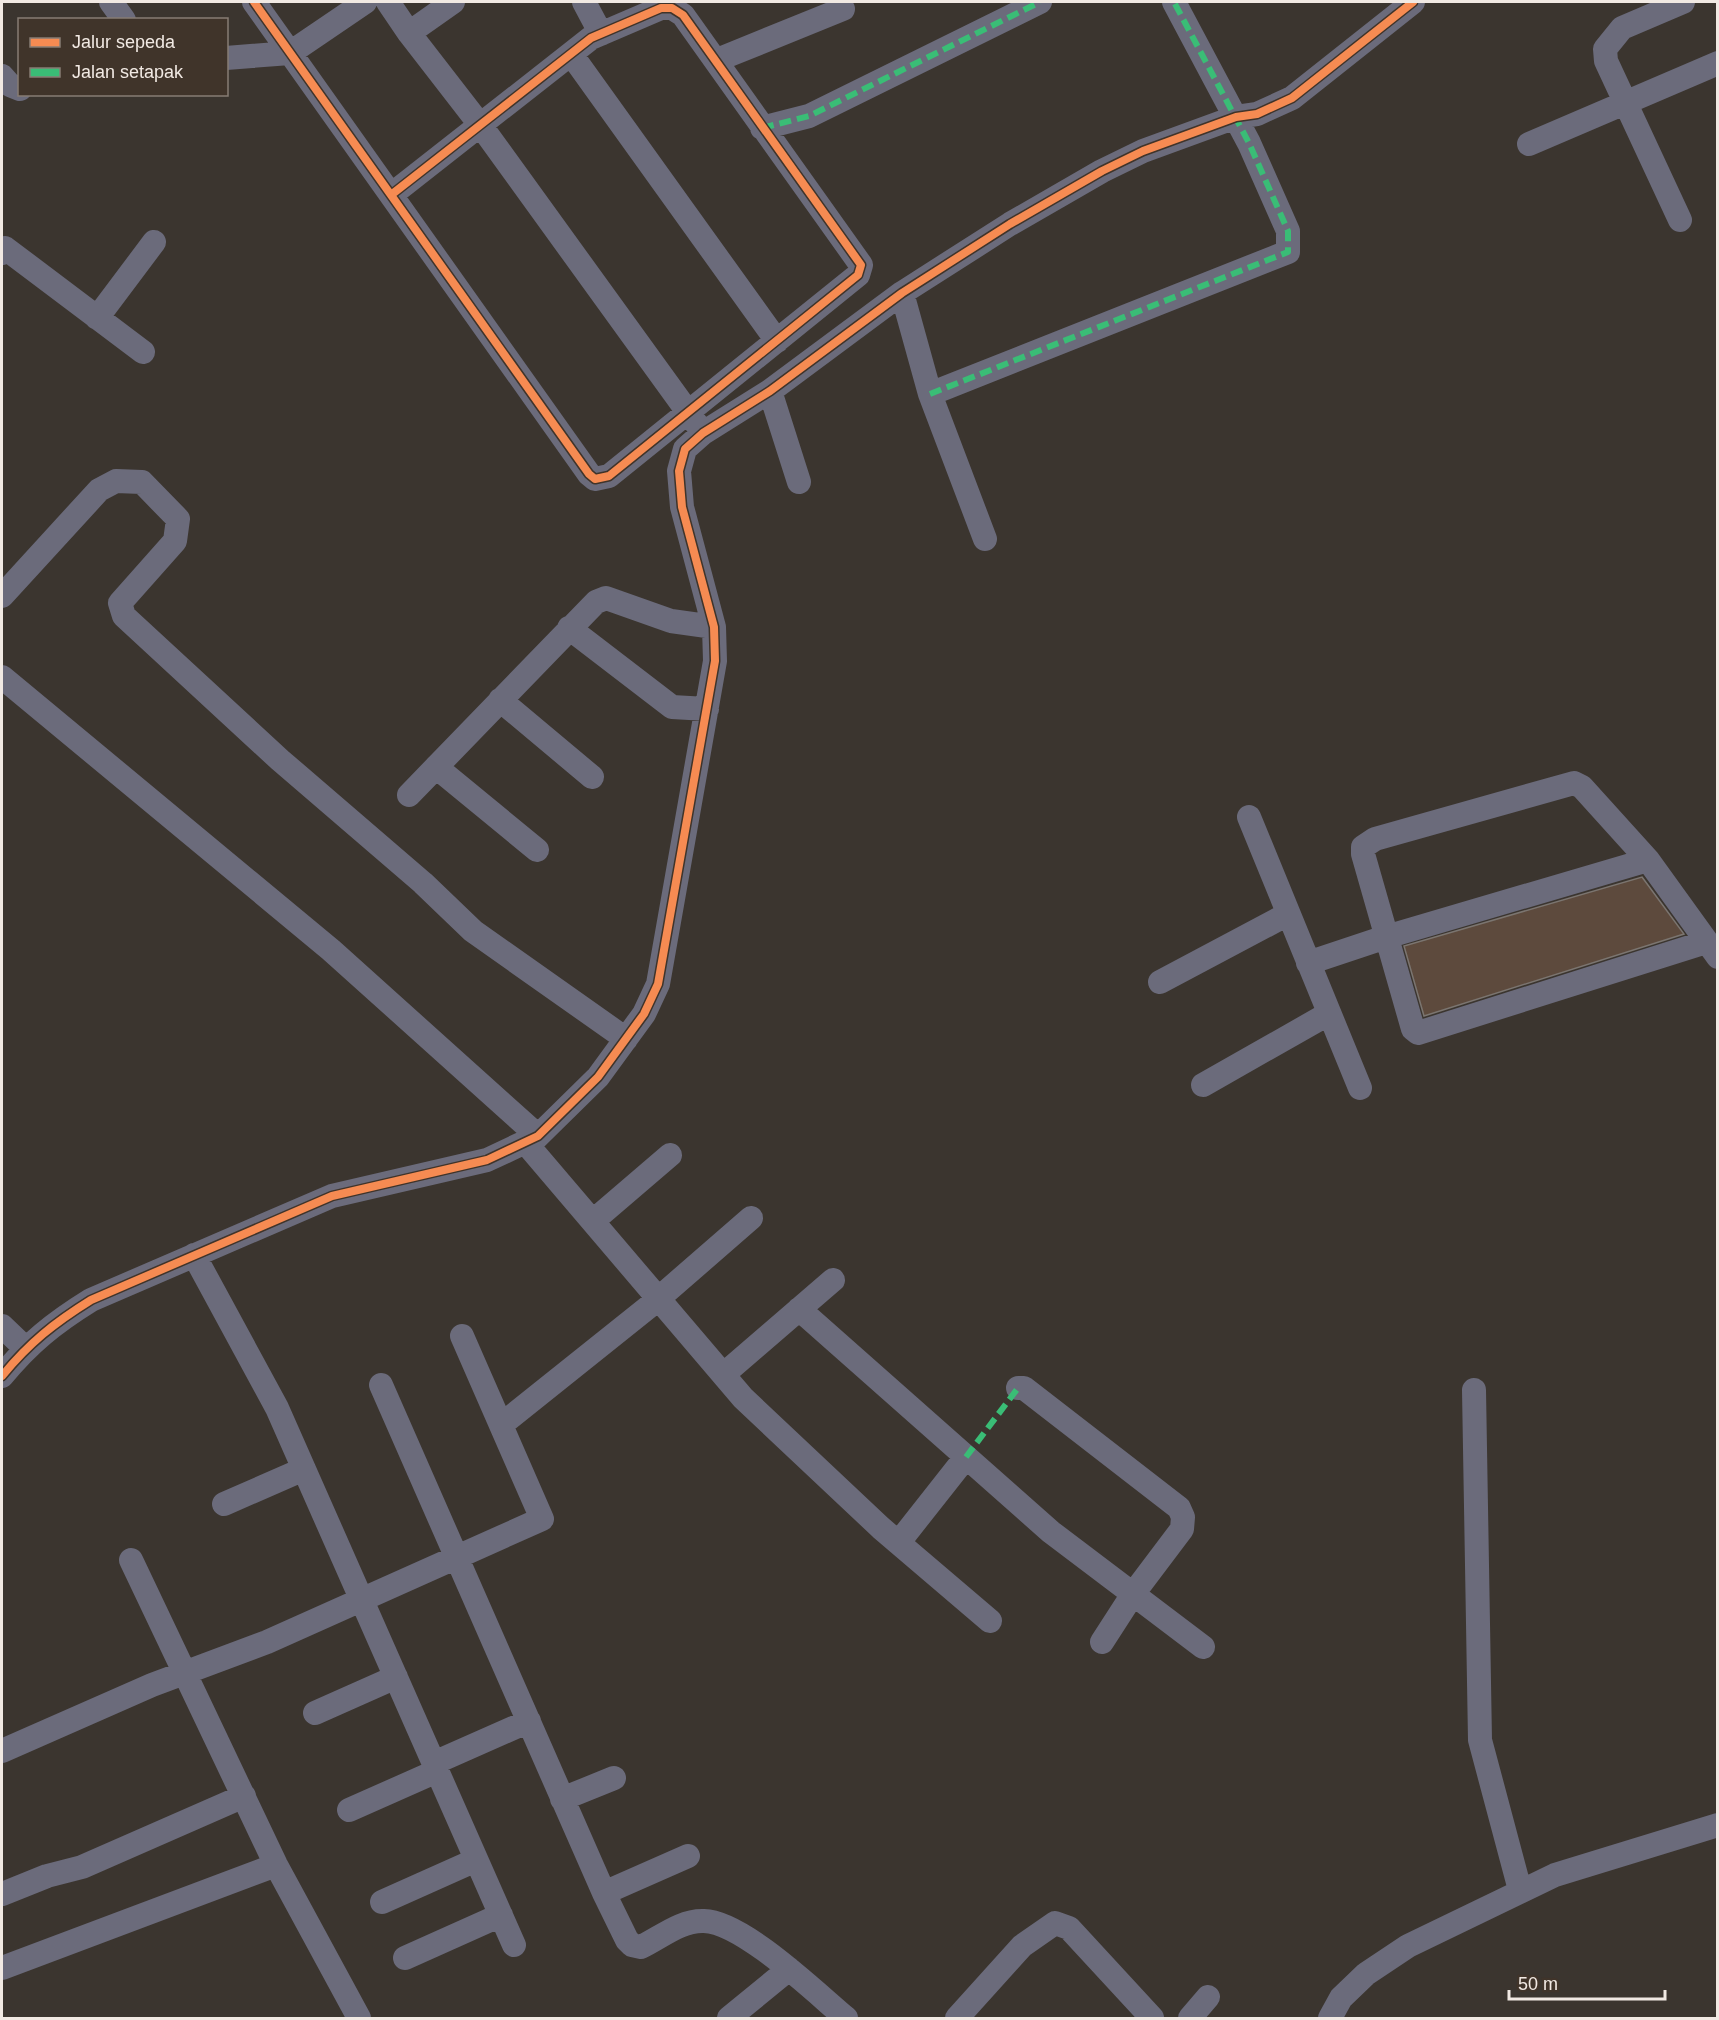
<svg xmlns="http://www.w3.org/2000/svg" width="1719" height="2020" font-family="Helvetica,sans-serif">
<rect width="100%" height="100%" fill="#3b352f"/>
<path fill="#5d4a3d" stroke="#7b7570" stroke-width="1.5" d="M1642 877 1684 934 1424 1016 1404 946Z"/>
<g fill="none" stroke-linecap="round" stroke-linejoin="round">
<path stroke="#6b6b7b" stroke-width="24" d="M111 2 124 20
M254 2 589 474 595 479 609 476 858 275 861 265 683 15 672 8H661L591 38 391 195
M388 2 409 33 481 126 698 426
M584 2 601 34
M409 33 453 2
M571 54 777 341
M226 58 290 53 365 2
M717 60 843 9
M2 76 10 85 20 89
M762 128 809 116 1040 2
M1529 144 1718 63
M1680 220 1606 61 1605 49 1622 28 1683 2
M2 253 5 248 143 352
M902 293 930 394 985 539
M97 318 154 242
M770 391 799 482
M930 394 1288 252V231L1249 143 1174 2
M2 596 99 490 116 481 142 482 178 519 175 541 120 603 124 616 280 760 423 883 473 931 626 1039
M569 628 672 707 707 709
M2 677 331 950 538 1136
M500 700 592 777
M436 767 537 850
M409 795 596 602 606 598 671 621 714 627
M1249 817 1360 1088
M1706 942 1418 1033 1413 1029 1363 854V847L1375 839 1574 783 1582 787 1648 860 1718 957
M1308 963 1386 937 1648 860
M1160 982 1288 914
M1203 1085 1328 1014
M525 1142 743 1398 881 1528 990 1621
M593 1221 670 1155
M194 1255 277 1408 514 1945
M799 1309 1051 1532 1133 1594 1182 1529 1183 1517 1179 1508 1024 1388H1018
M2 1326 25 1348
M724 1374 833 1280
M2 1376C29 1343 54 1323 91 1300L332 1196 487 1160 538 1136 598 1077 644 1014 658 984 715 661 714 627 682 507 679 471 685 449 703 433 770 391 902 293 1010 224 1102 171 1143 151 1236 117 1257 114 1292 98 1413 2
M381 1385 604 1893 627 1940 632 1945 641 1947C660 1938 681 1920 704 1921 743 1922 816 1993 846 2018
M1474 1390 1480 1740 1520 1890
M501 1425 651 1305 751 1218
M224 1504 304 1469
M899 1542 966 1457
M131 1560 276 1865 359 2018
M1102 1642 1133 1594 1203 1647
M315 1713 396 1677
M2 1751 152 1685 267 1642 542 1519 462 1336
M434 1763 529 1721
M562 1799 614 1778
M349 1810 437 1771
M604 1893 688 1856
M2 1894 47 1876 82 1867 244 1796
M382 1902 476 1860
M405 1958 501 1915
M2 1968 276 1865
M729 2018 789 1969
M957 2018 1022 1946 1055 1923 1069 1928 1152 2018
M1190 2018 1208 1997
M1330 2018 1341 1998 1366 1974 1408 1946 1555 1875 1718 1825"/>
<path stroke="#3abd76" stroke-width="6" stroke-dasharray="12 6" stroke-linecap="butt" d="M762 128 809 116 1040 2
M930 394 1288 252V231L1249 143 1174 2
M966 1457 1018 1388"/>
<defs>
<path id="cycleway" d="M254 2 589 474 595 479 609 476 858 275 861 265 683 15 672 8H661L591 38 391 195
M2 1376C29 1343 54 1323 91 1300L332 1196 487 1160 538 1136 598 1077 644 1014 658 984 715 661 714 627 682 507 679 471 685 449 703 433 770 391 902 293 1010 224 1102 171 1143 151 1236 117 1257 114 1292 98 1413 2"/>
</defs>
<use href="#cycleway" stroke="#40342a" stroke-width="11"/>
<use href="#cycleway" stroke="#f68b52" stroke-width="8"/>
</g>
<rect width="1719" height="2020" fill="none" stroke="#f1e9e3" stroke-width="6"/>
<rect x="18" y="18" width="210" height="78" fill="#40342a" stroke="#877c74" stroke-width="1.5"/>
<rect x="30" y="38" width="30" height="9" fill="#f68b52" stroke="#877c74" stroke-width="1.5"/>
<text x="72" y="48" font-size="18" fill="#f1e9e3">Jalur sepeda</text>
<rect x="30" y="68" width="30" height="9" fill="#3abd76" stroke="#877c74" stroke-width="1.5"/>
<text x="72" y="78" font-size="18" fill="#f1e9e3">Jalan setapak</text>
<path d="M1509 1990v9h156v-9" fill="none" stroke="#f1e9e3" stroke-width="3"/>
<text x="1518" y="1990" font-size="18" fill="#f1e9e3" stroke="#40342a" stroke-width="4.5" paint-order="stroke">50 m</text>
</svg>
